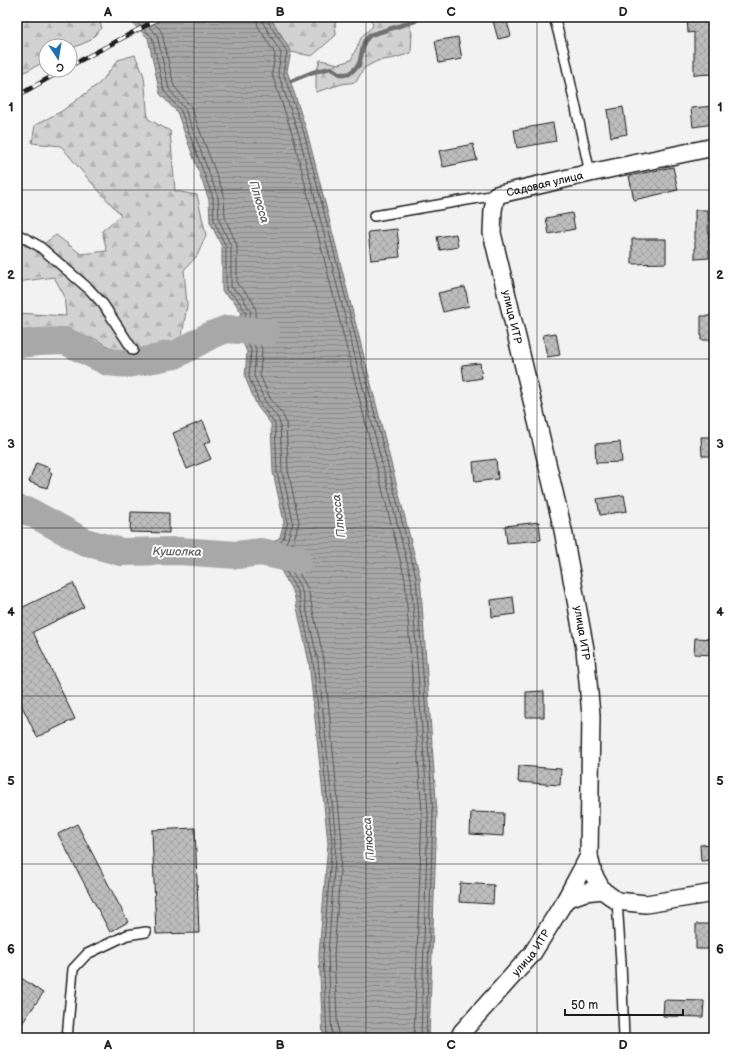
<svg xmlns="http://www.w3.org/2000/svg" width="731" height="1055" font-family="'Balsamiq Sans',sans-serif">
<defs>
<pattern id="forest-firs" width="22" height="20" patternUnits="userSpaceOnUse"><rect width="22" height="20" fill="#d2d2d2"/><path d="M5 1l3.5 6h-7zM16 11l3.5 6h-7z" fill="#b4b4b4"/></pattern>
<pattern id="water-rules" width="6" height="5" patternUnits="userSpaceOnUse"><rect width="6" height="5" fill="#a8a8a8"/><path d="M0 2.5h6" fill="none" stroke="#888"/></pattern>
<pattern id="building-cross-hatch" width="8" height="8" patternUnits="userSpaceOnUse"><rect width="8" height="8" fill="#bdbdbd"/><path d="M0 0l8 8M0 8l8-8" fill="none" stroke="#a2a2a2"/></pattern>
</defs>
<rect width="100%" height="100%" fill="#f2f2f2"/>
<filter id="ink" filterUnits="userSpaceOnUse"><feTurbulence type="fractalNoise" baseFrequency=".025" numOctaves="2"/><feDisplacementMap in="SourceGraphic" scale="8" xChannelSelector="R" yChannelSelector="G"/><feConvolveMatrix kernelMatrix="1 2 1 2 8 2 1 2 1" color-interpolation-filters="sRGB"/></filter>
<g filter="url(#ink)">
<path fill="url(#forest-firs)" stroke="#777" d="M17 17H96L98 18 102 28 89 41 70 49V46H46V61L17 76Z
M270 17H332L335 19 336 35 312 56 291 52Z
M370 17H406L412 33 411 53 395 58 377 61 364 68 356 82 342 84 316 92V74L320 60 339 64 351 60 362 36 373 26Z
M135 55 144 76 148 119 170 131 175 191 197 195 206 235 197 256 184 270 187 305 181 342H163L146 354 118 352 95 339 65 332 28 338H17V313L66 316 64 295 54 277 17 282V241L35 250 56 235 81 254 107 251 102 231 121 215 90 181 61 146 32 143 35 125 62 111 101 82 118 60Z"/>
<path fill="url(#water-rules)" stroke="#707070" d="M126 17H270L291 52 287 71 307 132 420 577 437 813 429 1038H323L319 955 328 843 309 662 294 594 278 565 261 552 280 537 284 522 273 472 271 424 257 406 245 377 247 352 241 338 227 329 231 321 242 314 234 301 222 292V247L210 222 209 200 177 112 160 94 148 38Z"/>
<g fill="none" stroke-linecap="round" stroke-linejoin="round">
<path stroke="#545454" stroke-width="1" d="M131 17 152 37 164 91 181 111 213 198 214 221 226 247V290L237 298 246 313 245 317 235 323 233 327 244 335 251 350 249 377 260 404 275 424 277 472 288 522 283 539 269 552 281 562 298 593 313 661 332 843 323 955 327 1038
M139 17 157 35 169 89 185 109 218 197 219 220 231 246V287L241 295 251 312 249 320 242 326 248 333 256 349 254 376 265 401 278 418 280 423 282 471 293 522 287 541 277 552 286 560 302 591 318 661 336 842 328 955 332 1038
M147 17 159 28 162 33 174 86 191 107 224 195 225 218 237 245V284C250 296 263 309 252 327L262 349 260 375 270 398 283 415 286 422 288 470 299 522 293 543 287 552 308 589 324 660 342 842 334 955 338 1038
M256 17 258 26 275 54 272 74 293 136 405 579 422 813 414 1038
M262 17 263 23 281 53 278 73 299 135 411 578 428 813 421 1038
M267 17V20L287 52 283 72 304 133 416 577 433 813 426 1038"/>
<path stroke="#707070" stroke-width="4.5" d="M291 81 313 72 331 68 340 74H349L359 65 364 42 370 35 415 21 420 17"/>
<path stroke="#a8a8a8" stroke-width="28" d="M17 344 39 342 65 341 108 362 127 364 175 355 211 335 227 329 266 332
M17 509 30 512 85 542 121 552 179 551 237 555 261 552 298 560"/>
</g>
<path fill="url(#building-cross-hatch)" stroke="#1c1c1c" d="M687 17H714V31H713V74L694 75V32L688 33Z
M506 18 511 36 498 39 493 21Z
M458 37 462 59 439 63 435 41Z
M714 106V124L693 127 691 108Z
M623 107 627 134 611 137 607 110Z
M553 123 556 141 517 148 514 130Z
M473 144 477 160 443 167 439 151Z
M673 167 678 190 634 200 629 176Z
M695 210H708L709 258 695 259Z
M572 213 575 229 549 234 546 218Z
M397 229 400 257 371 260 368 232Z
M456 234 458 247 440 250 437 237Z
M632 239H666V263L632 264Z
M465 287 469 306 443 312 438 293Z
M701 316H714V340H701Z
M556 333 560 355 547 357 543 335Z
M480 363 482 378 464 381 462 365Z
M203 421 211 441 204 444 211 459 187 469 173 433Z
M701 437H714V456H702Z
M620 442 622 462 596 463 595 444Z
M496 459 498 479 475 482 473 462Z
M36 463 50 468 49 471 52 473 47 488 29 482Z
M624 495 627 511 600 515 597 499Z
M131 512 169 513V533L130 532Z
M539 522 541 540 507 543 505 526Z
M73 583 84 607 33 632 75 719 37 737 17 696V610Z
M513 597 515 614 492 617 491 600Z
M695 638 714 639V655L694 654Z
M544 691V717H526V692Z
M519 766 561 769 560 785 518 782Z
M471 812 504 813 503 836 470 834Z
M77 824 128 922 110 932 58 834Z
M195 828 199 933 156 934 152 830Z
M714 844V860L701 861 700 845Z
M460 883 494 885 493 904 459 902Z
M696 924H714V949H696Z
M17 975 43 993 17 1031Z
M664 1000 704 1001 703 1017 663 1016Z"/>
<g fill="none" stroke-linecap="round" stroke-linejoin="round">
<defs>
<path id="service" d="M554 17 564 53 590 173
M374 216 496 195
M17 234 39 246 89 289 103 304 133 350
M617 901 621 963 624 1038
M67 1038 73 969 87 954 127 935 146 932"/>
<g id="minor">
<path d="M589 856 593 874 602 890"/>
<path d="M566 899 585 892 602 890 617 901 646 904 714 893"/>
<path id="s1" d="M459 1038 462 1032 532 954 566 899 589 856 591 715 585 649 563 530 492 233 493 210 496 195 590 173 714 147"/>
</g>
</defs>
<use href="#service" stroke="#1c1c1c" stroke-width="12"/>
<use href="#minor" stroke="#1c1c1c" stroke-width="20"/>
<use href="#service" stroke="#fff" stroke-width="9"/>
<use href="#minor" stroke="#fff" stroke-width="17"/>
<defs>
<path id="rail" d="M70 66 162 17
M17 96 63 70"/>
</defs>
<use href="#rail" stroke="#1c1c1c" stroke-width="4.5"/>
<use href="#rail" stroke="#fff" stroke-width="3" stroke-dasharray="9" stroke-linecap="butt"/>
</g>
</g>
<path fill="none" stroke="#1c1c1c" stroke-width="1" stroke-opacity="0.55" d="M194 17V1038M366 17V1038M537 17V1038M17 190H714M17 359H714M17 528H714M17 696H714M17 864H714"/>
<g text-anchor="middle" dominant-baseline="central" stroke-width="4" stroke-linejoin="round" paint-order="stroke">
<g font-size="11" fill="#1c1c1c" stroke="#fff">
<text stroke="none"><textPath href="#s1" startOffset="947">Садовая улица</textPath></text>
<text transform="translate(512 317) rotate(77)">улица ИТР</text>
<text transform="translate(582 633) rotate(81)">улица ИТР</text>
<text stroke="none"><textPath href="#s1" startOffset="112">улица ИТР</textPath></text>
</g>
<g font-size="12" font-style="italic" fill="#5b5b5b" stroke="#fff">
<text transform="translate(259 202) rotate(74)">Плюсса</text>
<text transform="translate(339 516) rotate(-97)">Плюсса</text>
<text transform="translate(177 552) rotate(1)">Кушолка</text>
<text transform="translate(369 839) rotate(-95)">Плюсса</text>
</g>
</g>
<rect width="731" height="1055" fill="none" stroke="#fff" stroke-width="44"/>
<g transform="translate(58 58) rotate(168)"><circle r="19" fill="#ffffff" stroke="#a4a4a4"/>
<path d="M0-3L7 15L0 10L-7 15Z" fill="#1f6fb2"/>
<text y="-6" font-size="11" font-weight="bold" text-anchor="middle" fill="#1c1c1c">С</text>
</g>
<path d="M565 1009v6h118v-6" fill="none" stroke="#1c1c1c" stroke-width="2"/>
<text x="571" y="1009" font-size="12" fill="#1c1c1c" stroke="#ffffff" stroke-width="3" paint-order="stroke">50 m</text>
<rect x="22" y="22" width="687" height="1011" fill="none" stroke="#1c1c1c" stroke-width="1.5"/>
<g font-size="13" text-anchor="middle" font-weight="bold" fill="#1c1c1c">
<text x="108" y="16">A</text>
<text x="280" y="16">B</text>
<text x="451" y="16">C</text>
<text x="623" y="16">D</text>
<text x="11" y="111">1</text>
<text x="720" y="111">1</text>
<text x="11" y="279">2</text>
<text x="720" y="279">2</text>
<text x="11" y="448">3</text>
<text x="720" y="448">3</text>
<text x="11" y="616">4</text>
<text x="720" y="616">4</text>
<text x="11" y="785">5</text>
<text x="720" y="785">5</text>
<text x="11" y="953">6</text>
<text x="720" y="953">6</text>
<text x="108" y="1049">A</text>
<text x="280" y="1049">B</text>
<text x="451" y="1049">C</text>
<text x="623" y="1049">D</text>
</g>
</svg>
